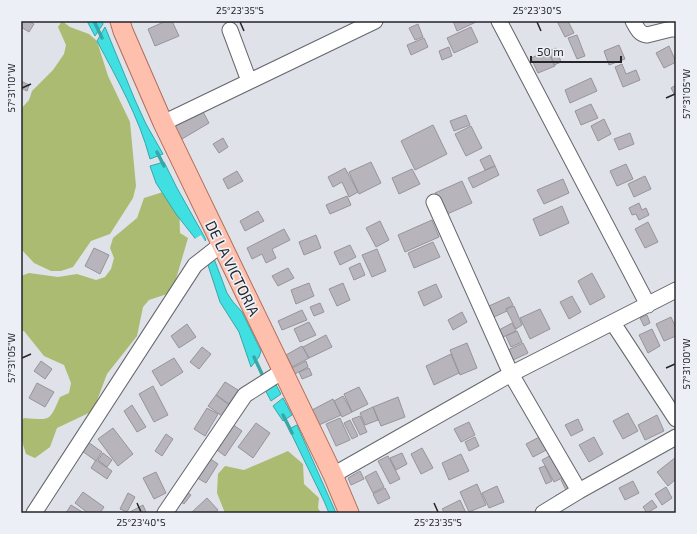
<svg xmlns="http://www.w3.org/2000/svg" width="697" height="534" font-family="'Exo 2',sans-serif">
<rect width="100%" height="100%" fill="#dfe2e8"/>
<path fill="#abbb71" d="M62 21 70 27 89 34 97 41 108 76 130 122 136 186 133 198 110 234 91 241 73 267 61 271H51L34 263 21 249V109L29 100 32 91 53 70 64 54 66 45 58 27Z
M163 192 179 202 180 233 188 238 174 286 167 294 149 300 143 307 137 336 107 374 93 411 57 428 50 447 35 458 26 454 21 438V421L24 418C51 420 49 422 60 397L69 393 71 383 64 365 44 356 24 331H21V276L29 273 58 277 77 274 96 280 105 277 111 269 114 258 110 248 113 238 137 218 144 198Z
M288 451 303 464 304 484 319 498 318 508 321 513H225L217 493 218 474 225 466 244 470Z"/>
<path fill="#40dfe1" stroke="#38a7aa" d="M102 21 103 24 95 36 87 21Z
M105 27 135 100 146 124 163 154 150 159C139 117 117 79 97 41Z
M164 162 177 188 204 236 206 240 203 243 198 242 176 214 156 183 150 166Z
M210 248 227 293 233 302 242 312 261 351 259 357 251 367 239 332 220 302 205 256Z
M274 381 281 394 271 401 263 386Z
M283 398 292 415 283 421 273 406Z
M297 425 336 513H329L324 501 289 429Z"/>
<path fill="#dfe2e8" d="M201 235 206 243 204 245H199L193 240Z"/>
<g fill="none" stroke-linecap="round" stroke-linejoin="round">
<path stroke="#38a7aa" stroke-width="3.5" d="M94 21 102 38
M157 152 164 166
M254 357 262 374
M283 415 292 433"/>
</g>
<path fill="#b7b5bb" stroke="#97949a" d="M21 21H28L34 24 29 32 21 27Z
M166 21H172L179 36 155 46 148 29Z
M453 21H476V22L457 31Z
M557 21H568L574 33 565 37Z
M418 24 423 37 415 40 409 28Z
M471 27 478 42 454 53 447 38Z
M577 35 585 56 577 59 568 38Z
M424 38 428 47 411 55 407 45Z
M619 45 625 59 609 65 604 51Z
M669 46 676 62 664 68 656 53Z
M449 47 452 56 442 60 439 51Z
M556 48 561 62 554 65 549 51Z
M548 51 555 66 538 73 531 58Z
M622 64 626 74 636 70 640 80 623 87 615 67Z
M591 78 597 91 570 103 565 90Z
M21 81 29 85 27 91 21 88Z
M676 85V97L671 88Z
M591 104 598 118 581 125 575 111Z
M201 108 209 123 182 139 173 124Z
M466 115 470 125 454 131 450 121Z
M604 119 611 134 598 141 591 126Z
M433 125 447 154 415 170 401 141Z
M471 126 482 148 466 156 455 134Z
M630 133 634 144 619 150 614 139Z
M223 138 228 147 219 153 213 144Z
M490 155 495 166 485 170 480 160Z
M371 162 381 183 359 194 349 172Z
M626 164 633 179 617 186 610 171Z
M495 166 499 175 473 188 468 178Z
M345 168 358 192 349 197 342 182 333 187 328 177Z
M412 169 420 184 399 194 392 178Z
M237 171 243 181 228 189 223 179Z
M645 176 651 189 634 197 628 184Z
M563 179 569 193 544 204 537 190Z
M462 181 472 203 445 215 435 193Z
M347 196 351 205 330 214 326 205Z
M639 203 642 210 646 208 649 215 639 220 636 214 632 215 629 208Z
M562 206 569 223 540 236 533 219Z
M258 211 264 221 245 231 240 221Z
M432 220 439 237 405 252 398 235Z
M380 221 389 240 376 247 366 228Z
M648 222 658 242 645 248 635 229Z
M284 229 290 240 272 249 276 258 266 263 262 254 252 259 247 248Z
M316 235 321 248 304 255 299 242Z
M433 242 440 257 414 268 408 253Z
M350 245 356 257 340 265 334 252Z
M94 248 109 255 100 274 85 266Z
M377 249 386 271 372 277 362 255Z
M360 263 365 275 354 280 349 268Z
M288 268 294 278 278 286 272 276Z
M592 273 605 297 590 305 578 281Z
M309 283 314 296 296 304 291 290Z
M343 283 350 300 337 306 329 289Z
M436 284 442 297 424 306 418 292Z
M572 296 581 312 569 319 560 302Z
M509 297 513 305 506 309 507 311 494 317 489 306Z
M320 303 324 312 314 316 310 307Z
M514 306 522 325 516 329 506 309Z
M540 309 550 329 530 339 520 318Z
M302 310 307 320 282 330 278 321Z
M462 312 467 322 453 330 448 320Z
M647 315 650 323 644 326 640 318Z
M671 317 676 328V336L664 341 656 324Z
M309 322 316 335 300 342 294 329Z
M512 323 516 331 503 337 499 330Z
M187 324 196 337 179 348 171 336Z
M652 329 660 346 648 353 639 335Z
M517 331 522 342 511 347 506 336Z
M326 335 332 347 309 358 303 347Z
M467 343 477 368 460 375 450 350Z
M523 343 528 353 511 361 506 351Z
M302 346 309 358 292 367 286 355Z
M202 347 211 354 199 369 190 362Z
M451 354 459 373 434 385 426 366Z
M174 358 183 372 161 386 152 371Z
M41 361 52 369 45 379 34 371Z
M306 361 308 367 295 374 292 368Z
M309 368 312 375 302 379 299 372Z
M225 382 238 390 229 404 216 395Z
M37 383 54 392 45 407 29 398Z
M153 386 168 415 154 422 139 394Z
M359 387 368 404 352 412 344 394Z
M216 395 229 405 222 416 208 406Z
M343 396 352 412 342 417 334 401Z
M398 397 405 417 381 426 373 407Z
M333 399 341 415 319 425 312 410Z
M132 405 146 427 137 432 124 411Z
M373 407 378 420 365 425 360 413Z
M207 408 218 414 205 436 194 429Z
M628 413 638 431 623 439 613 421Z
M657 415 664 431 645 440 638 425Z
M360 416 367 432 360 435 352 419Z
M340 418 350 440 336 446 326 424Z
M578 419 583 430 571 436 565 425Z
M350 420 358 436 352 439 344 423Z
M229 422 242 431 225 456 213 447Z
M469 422 475 435 461 442 454 429Z
M256 423 270 433 253 458 238 447Z
M113 428 133 454 118 466 98 439Z
M166 434 173 439 162 456 155 451Z
M545 434 552 447 533 457 526 444Z
M475 437 479 446 469 451 465 442Z
M594 437 603 454 589 462 579 445Z
M88 442 102 452 96 461 82 451Z
M422 448 433 468 421 474 411 454Z
M103 453 112 460 107 467 98 460Z
M402 453 407 464 396 470 390 458Z
M555 453 566 476 554 482 542 460Z
M461 454 469 471 449 480 442 463Z
M206 456 218 464 206 483 194 476Z
M388 456 400 479 390 484 378 461Z
M676 457V479L668 486 657 472Z
M96 460 112 471 107 479 91 468Z
M545 466 552 481 546 484 539 468Z
M360 471 364 479 351 485 348 478Z
M376 471 384 487 373 493 365 477Z
M156 472 166 493 154 499 143 478Z
M567 477 575 492 557 501 555 496 566 490 561 480Z
M633 481 639 493 625 500 619 488Z
M477 484 486 505 469 512 460 492Z
M497 486 504 502 489 508 482 493Z
M666 487 672 498 662 505 655 494Z
M385 488 390 498 378 504 373 494Z
M184 490 191 495 184 504 177 499Z
M83 492 104 507 100 513H88L75 503Z
M128 493 135 497 127 512 120 509Z
M207 498 218 510 214 513H193L192 512Z
M460 500 466 513H445L442 509Z
M652 500 657 507 647 513 643 507Z
M71 505 84 513H66Z
M143 505 146 512 144 513H128Z"/>
<g fill="none" stroke-linecap="round" stroke-linejoin="round">
<defs>
<path id="minor" d="M499 21 648 305
M633 21C637 28 639 34 647 35L671 29H676
M230 30 249 81
M163 123 375 21
M434 202 511 374 579 491
M613 323 676 419
M333 475 511 374 676 290
M34 513 195 265 222 244
M165 513 245 395 283 371
M543 513 579 491 676 437"/>
<path id="major" d="M120 21 123 31 163 123 333 475 349 513"/>
</defs>
<use href="#minor" stroke="#64676c" stroke-width="17"/>
<use href="#major" stroke="#b26e5a" stroke-width="21"/>
<use href="#minor" stroke="#fff" stroke-width="15"/>
<use href="#major" stroke="#febfac" stroke-width="19"/>
</g>
<path fill="none" stroke="#242528" stroke-width="1.5" d="M240 22 244 31M537 22 541 31M22 88 31 84M666 98 675 94M22 358 31 354M666 368 675 364M137 503 141 512M434 503 438 512"/>
<g text-anchor="middle" dominant-baseline="central" stroke-width="3.5" stroke-linejoin="round" paint-order="stroke">
<g font-size="15" fill="#242528" stroke="#ecf0f6">
<text transform="translate(233 268) rotate(64)">DE LA VICTORIA</text>
</g>
</g>
<rect width="697" height="534" fill="none" stroke="#ecf0f6" stroke-width="44"/>
<path d="M531 56v6h90v-6" fill="none" stroke="#242528" stroke-width="2"/>
<text x="537" y="56" font-size="12" fill="#242528" stroke="#ecf0f6" stroke-width="3" paint-order="stroke">50 m</text>
<rect x="22" y="22" width="653" height="490" fill="none" stroke="#242528" stroke-width="1.5"/>
<g font-size="10" text-anchor="middle" fill="#242528">
<text x="240" y="14">25°23'35"S</text>
<text x="537" y="14">25°23'30"S</text>
<text transform="translate(11 88) rotate(-90)" y="4">57°31'10"W</text>
<text transform="translate(686 94) rotate(-90)" y="4">57°31'05"W</text>
<text transform="translate(11 358) rotate(-90)" y="4">57°31'05"W</text>
<text transform="translate(686 364) rotate(-90)" y="4">57°31'00"W</text>
<text x="141" y="526">25°23'40"S</text>
<text x="438" y="526">25°23'35"S</text>
</g>
</svg>
